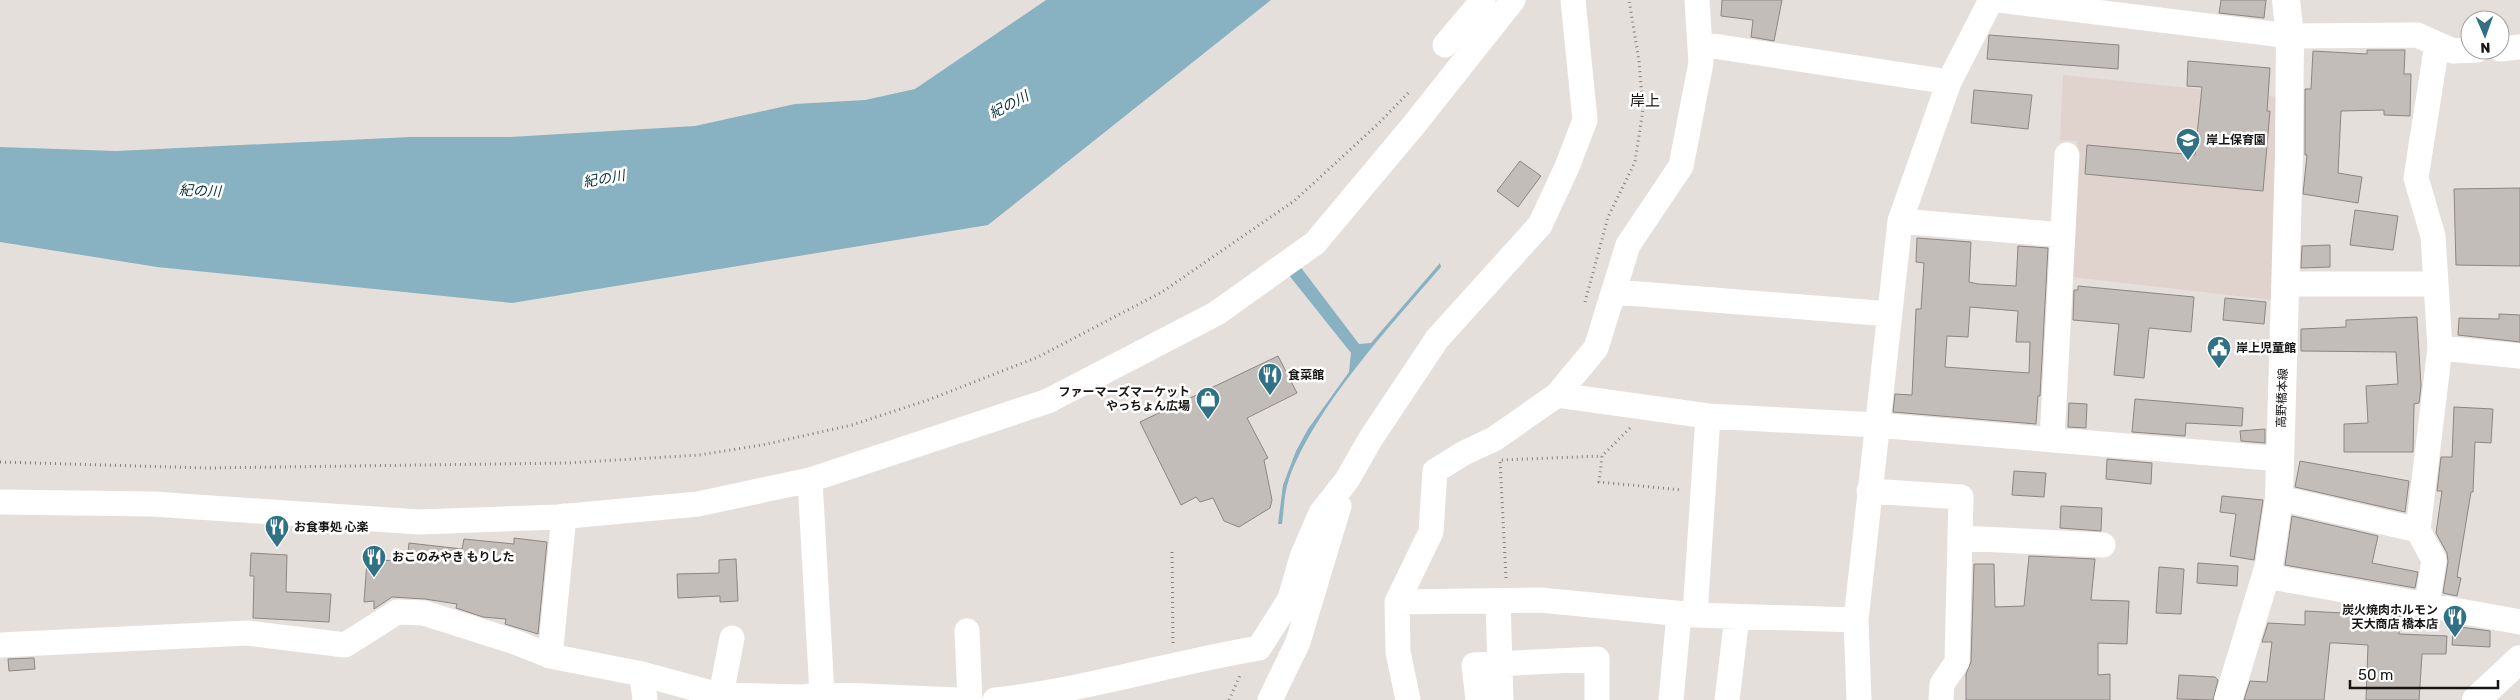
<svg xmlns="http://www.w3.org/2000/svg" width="2520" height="700" font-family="Rubik,'Noto Sans JP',sans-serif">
<rect width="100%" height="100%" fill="#e5dfdc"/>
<path fill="#e0d2cc" d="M2063 75 2277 97 2272 300 2072 277 2077 141 2060 140Z"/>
<path fill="#88b2c1" d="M1046 0H1271L988 225 512 303 157 267 0 242V147L116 151 410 137H510L695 126 795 104 865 100 915 89Z
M1440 263 1441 267C1391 325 1315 407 1289 479 1284 493 1284 510 1282 524H1278L1283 485 1296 451 1308 429 1349 372 1351 353 1288 274 1299 265 1359 344 1371 343Z"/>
<path fill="#c3bdba" stroke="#8c8683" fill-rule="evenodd" d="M1722 0H1782L1774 41 1751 37 1753 20 1721 16Z
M2221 0H2266L2264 18 2219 13Z
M1989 35 2119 45 2118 69 1987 59Z
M2367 50H2405L2404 74H2411L2410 116 2384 115V110L2341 111 2338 173 2362 177 2358 203 2303 194 2307 155H2305V89H2311L2313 51 2367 54Z
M2188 61 2270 68 2267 111H2270L2263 191 2085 174 2087 145 2195 155 2202 87 2187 86Z
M1974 90 2032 95 2028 129 1971 123Z
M1520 161 1541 176 1518 207 1497 191Z
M2520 188V266L2456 265 2454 189Z
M2355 210 2398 216 2393 250 2350 245Z
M1917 238 1971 242 1969 282 1978 284 2016 286 2018 246 2048 248 2040 396H2038L2036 424 1893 412 1895 394 1912 395 1916 309H1921L1924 263 1916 262ZM1970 307 2018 311 2016 342H2030L2029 373 1945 367 1947 336 1968 337Z
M2330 245V267L2301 268 2302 246Z
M2078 286 2194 297 2191 332 2149 328 2144 378 2114 375 2119 324 2073 320 2074 290H2078Z
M2225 298 2266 302 2264 324 2223 320Z
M2499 314 2520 315V342L2458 335 2459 318 2499 319Z
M2417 317 2421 386 2419 403 2414 404 2413 452H2344V424L2368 423 2366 386 2398 384 2396 352 2301 351V329L2346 327V320Z
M1278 356 1297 393 1247 418 1268 458 1264 460 1272 500 1270 508 1239 527 1224 521 1213 498 1200 502 1196 497 1181 505 1140 422Z
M2135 399 2243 408 2242 426 2186 423 2185 436 2132 432Z
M2069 403 2087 404 2086 428 2068 427Z
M2454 407 2493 409 2491 443 2475 442 2473 492H2471L2457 577 2461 578 2457 596 2443 593 2448 562 2447 553 2436 533 2442 491H2437L2441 457H2452Z
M2265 429V443L2241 441 2240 431Z
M2107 459 2152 463 2151 484 2106 479Z
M2300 461 2409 481 2405 512 2295 487Z
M2014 471 2046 473 2044 497 2012 495Z
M2222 496 2263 500 2254 560 2230 556 2236 514 2220 512Z
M2061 506 2102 508 2101 531 2060 528Z
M2292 516 2378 536 2372 563 2418 572 2415 588 2285 565Z
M514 538 547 542 538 634 505 624 506 619 483 617 456 608 457 604 425 599 392 597 374 609V601L364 602 367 561 407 560 409 543 462 549 464 539 514 544Z
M251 553 287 555 286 592 331 594 329 622 253 618 254 576H250Z
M2029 556 2095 559 2091 600 2129 601 2127 644 2098 643V675L2110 674V700H1966V674L1971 662 1974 564H1994L1995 607 2024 606Z
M736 559 738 601 720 602V596L678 598 677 574 719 573V560Z
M2198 563 2238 566 2237 586 2197 583Z
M2159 567 2184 569 2181 614 2156 613Z
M2305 611 2400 616 2399 634 2447 636 2446 654H2422L2419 700H2366L2368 645 2336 643H2330L2324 700H2244L2250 681 2267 682 2272 642H2262L2268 623 2305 625Z
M2453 626 2490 631V647L2452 645Z
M34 658 35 669 9 671 8 659Z
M2179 675 2215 677 2218 680 2213 700 2177 699Z"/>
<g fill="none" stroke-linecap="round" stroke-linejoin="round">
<path stroke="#837f7d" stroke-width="3" stroke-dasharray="1 4" stroke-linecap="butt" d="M1585 302 1608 217 1635 162 1643 109 1639 61 1629 0
M1630 428 1602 456 1599 482 1682 490
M0 462 207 468 567 463 699 455 762 445 852 425 928 400 1038 357 1162 292 1294 201 1377 125 1410 91
M1172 552 1173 644
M1506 578 1500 460 1602 456
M1229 700 1241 673"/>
<path stroke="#fff" stroke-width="25" d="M1998 0 2290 36 2417 35 2453 51 2477 50
M1700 44 1949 82
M1445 45 1483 0
M2500 49 2520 47
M1900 221 2063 235
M2286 284H2436
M1614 292 1890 314
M2440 348 2520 356
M1557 395 1708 416 1876 425 2281 459
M2052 440 2067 155
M810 480 822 694
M1869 491 1961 497 1957 662 1942 684 1941 700
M2279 498 2418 530
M0 502 153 504 419 522 558 517 698 504 810 480 1048 401 1217 313 1315 243 1413 126 1513 0
M1960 538 2103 545
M2266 576 2520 622
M1498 601 1501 700
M1397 602 1540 600 1695 615 1856 620
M2427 604 2434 560 2418 530 2440 348 2433 236 2416 178 2437 44
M1695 615 1708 416
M967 631 970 700
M0 645 247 633 345 645 397 612 424 613 515 642 550 656 642 674 719 695 802 697 822 694 956 700
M550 656 564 516
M642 674 645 700
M720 700 732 638
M995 700C1085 690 1171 663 1259 648L1290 599 1302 557 1321 513 1347 480 1371 438 1437 339 1540 225 1567 167 1585 120 1573 0
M1270 700 1298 642 1339 506
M1408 700 1398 652 1397 602 1431 532 1435 471 1464 453 1494 439 1557 395 1596 348 1628 245 1681 166 1701 63 1697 0
M1478 700 1474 665 1597 659V700
M1671 700 1679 614
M1727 700 1737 617
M1859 700 1856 620 1900 221 1949 82 1991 0"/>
<path stroke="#fff" stroke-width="28" d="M2228 700 2269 565 2279 498 2289 154 2290 36 2286 0"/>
<path stroke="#fff" stroke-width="28" d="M2476 700 2520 659"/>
</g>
<defs>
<symbol id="school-pin" viewBox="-11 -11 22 30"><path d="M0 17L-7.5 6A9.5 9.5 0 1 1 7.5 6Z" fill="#317185" stroke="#fff"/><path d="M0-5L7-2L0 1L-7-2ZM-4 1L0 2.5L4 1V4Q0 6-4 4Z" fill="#fff"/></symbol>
<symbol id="civic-pin" viewBox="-11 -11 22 30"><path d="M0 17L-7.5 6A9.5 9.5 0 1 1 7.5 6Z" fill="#317185" stroke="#fff"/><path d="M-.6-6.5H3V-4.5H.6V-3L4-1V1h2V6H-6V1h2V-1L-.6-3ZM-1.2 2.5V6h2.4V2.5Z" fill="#fff"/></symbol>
<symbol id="restaurant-pin" viewBox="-11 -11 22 30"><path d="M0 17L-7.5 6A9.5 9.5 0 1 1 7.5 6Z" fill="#317185" stroke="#fff"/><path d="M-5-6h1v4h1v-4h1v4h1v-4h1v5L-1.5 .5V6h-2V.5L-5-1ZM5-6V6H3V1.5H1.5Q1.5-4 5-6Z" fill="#fff"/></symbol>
<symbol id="shop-pin" viewBox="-11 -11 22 30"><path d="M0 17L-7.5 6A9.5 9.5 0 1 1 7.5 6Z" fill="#317185" stroke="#fff"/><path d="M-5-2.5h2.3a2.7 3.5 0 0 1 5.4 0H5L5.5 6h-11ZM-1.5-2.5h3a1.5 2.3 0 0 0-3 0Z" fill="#fff"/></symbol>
</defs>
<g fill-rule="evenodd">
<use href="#school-pin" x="2174" y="126" width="28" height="38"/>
<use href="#civic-pin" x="2205" y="334" width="28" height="38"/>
<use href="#restaurant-pin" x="1256" y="361" width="28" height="38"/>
<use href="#shop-pin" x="1194" y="385" width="28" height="38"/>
<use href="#restaurant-pin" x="263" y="513" width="28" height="38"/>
<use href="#restaurant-pin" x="360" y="543" width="28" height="38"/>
<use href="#restaurant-pin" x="2441" y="603" width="28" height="38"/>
</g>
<g text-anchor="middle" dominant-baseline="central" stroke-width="5" stroke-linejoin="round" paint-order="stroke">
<g font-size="12" font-weight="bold" fill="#171514" stroke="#fff" text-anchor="start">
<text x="2206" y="140">岸上保育園</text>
<text x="2236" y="348">岸上児童館</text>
<text x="1288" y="375">食菜館</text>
<text x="1190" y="392" text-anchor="end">ファーマーズマーケット<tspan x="1190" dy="14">やっちょん広場</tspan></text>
<text x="294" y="527">お食事処 心楽</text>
<text x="392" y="557">おこのみやき もりした</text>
<text x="2438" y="610" text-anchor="end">炭火焼肉ホルモン<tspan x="2438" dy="14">天大商店 橋本店</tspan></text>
</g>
<g font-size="12" fill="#171514" stroke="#fff">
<text transform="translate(2282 398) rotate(-88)">高野橋本線</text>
</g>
<g font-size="14" font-style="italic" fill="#052f3a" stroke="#fff">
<text transform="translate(1009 105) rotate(-28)">紀の川</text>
<text transform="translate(604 179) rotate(-10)">紀の川</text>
<text transform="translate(200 191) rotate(2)">紀の川</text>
</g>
<g font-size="15" fill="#171514" stroke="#fff">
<text x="1645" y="101">岸上</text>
</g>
</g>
<g transform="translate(2485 35) rotate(178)"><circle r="24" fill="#ffffff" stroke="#a2a1a1"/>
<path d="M0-4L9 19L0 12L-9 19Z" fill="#317185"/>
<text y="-8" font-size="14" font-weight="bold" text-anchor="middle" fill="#171514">N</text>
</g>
<path d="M2350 680v8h148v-8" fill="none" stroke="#171514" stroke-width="2.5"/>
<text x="2358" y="680" font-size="15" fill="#171514" stroke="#ffffff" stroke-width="4" paint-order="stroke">50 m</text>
</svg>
